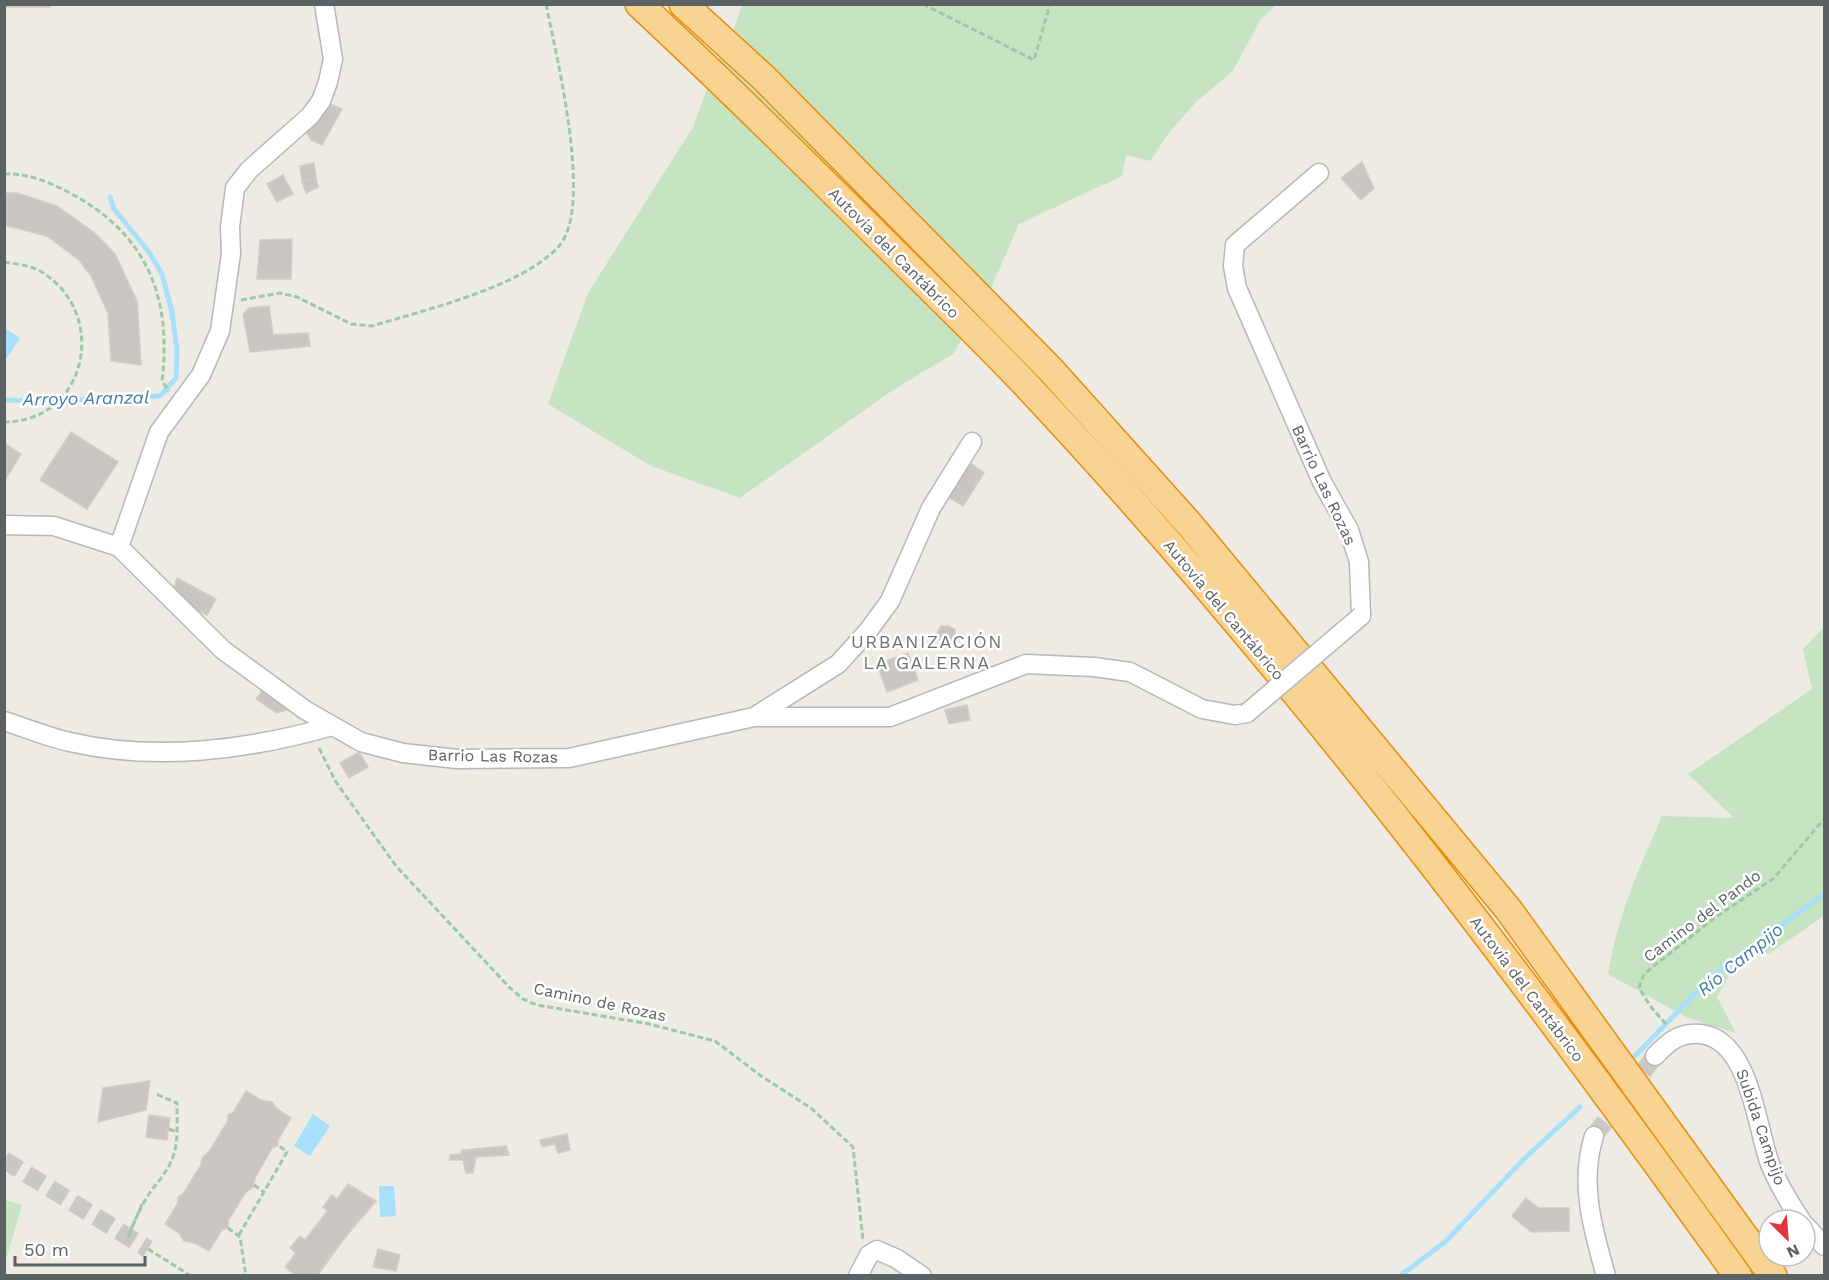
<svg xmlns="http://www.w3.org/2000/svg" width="1829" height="1280" font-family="'Work Sans',sans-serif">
<rect width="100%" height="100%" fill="#eeebe4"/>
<path fill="#c6e4c2" d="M742 5H1276L1261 19 1232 72 1197 101 1168 134 1150 161 1126 155 1122 176 1019 224 988 295 953 354 896 388 740 498 651 466 548 404 588 293 693 127 716 64 732 34Z
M1824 627V916L1770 953 1741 955 1717 997 1736 1033 1688 1018 1608 974C1618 915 1638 871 1662 816L1734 818 1688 774 1812 689 1803 649Z
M5 1200 22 1205 5 1263 4 1200Z"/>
<path fill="#a8dffb" d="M5 328 20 338 7 358 5 356Z
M313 1114 330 1126 310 1156 294 1146Z
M379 1186H394L396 1216 380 1217Z"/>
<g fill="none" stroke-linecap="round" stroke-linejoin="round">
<path stroke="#a8dffb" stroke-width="5" d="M4 400 52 401 160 396 176 378 177 350 172 312 162 274 149 252 114 209 110 197
M1635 1056 1710 978 1824 894
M1400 1276 1446 1241 1525 1158 1580 1107"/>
</g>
<path fill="#c9c6c1" stroke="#d3ccc3" stroke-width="1.5" d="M4 4H50V7H4Z
M327 103 342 109 322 145 311 140 306 132 316 123Z
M1362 162 1374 188 1361 200 1341 178Z
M314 163 316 178 302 182 300 166Z
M283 175 293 194 277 202 267 184Z
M316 178 318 187 306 193 302 182Z
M4 193H17L57 206 96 234 115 254 137 301 141 365 111 361 108 313 91 276 79 260 47 236 4 225Z
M292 239 291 279H257L260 240Z
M269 306 273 335 308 333 310 346 250 352 243 314 249 308Z
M71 432 118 462 87 509 40 480Z
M4 443 21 454 4 482Z
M969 462 984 473 963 506 948 497Z
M177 578 216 599 207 615 192 608 173 590Z
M941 626H949L955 630V638L948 642 940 640 937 633Z
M908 653 918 680 887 692 877 664Z
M265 687 293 708 277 713 256 699Z
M967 705 970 720 949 724 945 710Z
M359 752 368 767 349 778 340 763Z
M150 1081 146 1110 98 1122 103 1088Z
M246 1091 261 1100 272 1102 276 1108 291 1118 278 1140V1145L272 1148 255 1178 253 1187 245 1193 228 1221V1228L222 1230 209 1251 195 1243 184 1241 179 1233 165 1224 178 1203V1197L183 1194 201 1165 202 1158 210 1150 228 1121V1115L233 1113Z
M149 1115 170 1118 167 1140 146 1137Z
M567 1134 570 1150 558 1153 555 1144 542 1147 540 1140Z
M506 1146 509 1155 476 1157 473 1173H466L463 1160 465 1150Z
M462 1150H465L463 1160H450V1155L461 1154Z
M348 1184 375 1201 327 1260 317 1276H296L285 1267 296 1253 290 1248 300 1236 305 1240 328 1210 323 1207 332 1195 337 1199Z
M348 1185 376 1201 361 1219 359 1218 317 1276H296L285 1267 296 1253 290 1248 300 1236 305 1240 328 1211 323 1207 332 1195 337 1199Z
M1526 1198 1539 1208H1569V1231L1531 1232 1512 1216Z
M378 1249 400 1255 396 1271 373 1267Z"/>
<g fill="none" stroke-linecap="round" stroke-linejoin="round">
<path stroke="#cac8c4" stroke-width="18" stroke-dasharray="18 9" stroke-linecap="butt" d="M1594 1136 1655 1056
M4 1160 148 1249"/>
<defs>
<path id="minor" d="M1319 173 1235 245 1233 266 1237 288 1322 482 1349 530 1359 562 1361 616
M4 525 54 526 119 547 223 650 260 677 305 710 361 742 403 753 457 759 569 758 754 717H890L1026 664 1094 667 1130 672 1202 709 1235 715 1247 713
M119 547 159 432 201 375 220 331 231 254 230 227 235 188 249 170 310 116 321 101 328 82 333 59 324 4
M754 717 838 664 868 631 890 601 931 508 972 442
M4 721C26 728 47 737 70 742 155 762 249 750 332 726
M1655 1056C1669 1041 1680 1032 1701 1034 1750 1040 1756 1126 1770 1164 1778 1184 1789 1202 1801 1220
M1594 1136C1579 1183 1593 1230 1606 1276
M1805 1225 1824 1246
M858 1276 869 1255 877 1250 897 1259 922 1276"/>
<path id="highway" d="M639 4C728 87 814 172 900 258 944 302 989 345 1031 390 1288 665 1519 970 1738 1276
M683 4 764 78 1051 370 1190 525 1508 909 1773 1276"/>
</defs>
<use href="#minor" stroke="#b5b7bb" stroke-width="21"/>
<use href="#highway" stroke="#e88c0b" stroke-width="30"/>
<path stroke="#9dc8a4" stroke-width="3" stroke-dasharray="6 3" stroke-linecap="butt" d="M923 4 1034 60 1050 4
M4 174C28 173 49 182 70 193 147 234 172 297 162 381L169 391
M4 262C16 264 29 265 40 271 110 312 88 422 4 422
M241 300 280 293 297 297 351 324 372 326C424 310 523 287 559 246 594 207 556 55 546 4
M319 748 336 782 396 866 510 988 523 999 537 1005 649 1024 715 1041 761 1076 811 1108 853 1147 863 1240
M1666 1024 1651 1007 1639 988 1644 974 1713 919 1774 878 1824 819
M169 1129 177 1132
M254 1185 264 1192
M142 1204 128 1237C134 1222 140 1208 149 1194 159 1180 171 1168 175 1150 178 1135 177 1118 177 1103L156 1094
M228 1228 240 1237 246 1276
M239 1235 287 1152 278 1145
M148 1249 191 1276"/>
<use href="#minor" stroke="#fff" stroke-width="18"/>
<use href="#highway" stroke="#f8d392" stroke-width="27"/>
<defs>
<path id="minor-bridge" d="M1247 713 1361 616"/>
</defs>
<use href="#minor-bridge" stroke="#b5b7bb" stroke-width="21" stroke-linecap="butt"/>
<use href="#minor-bridge" stroke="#fff" stroke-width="18"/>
</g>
<g text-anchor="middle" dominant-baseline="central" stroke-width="5" stroke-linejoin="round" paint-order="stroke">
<g font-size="16" fill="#5c6164" stroke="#fff">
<text transform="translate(894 253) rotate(45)">Autovía del Cantábrico</text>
<text transform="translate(1324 485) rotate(65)">Barrio Las Rozas</text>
<text transform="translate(1224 610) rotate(50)">Autovía del Cantábrico</text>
<text transform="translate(493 756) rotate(1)">Barrio Las Rozas</text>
<text transform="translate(1702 916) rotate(-37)">Camino del Pando</text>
<text transform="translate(1527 989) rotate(53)">Autovía del Cantábrico</text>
<text transform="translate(600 1002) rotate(12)">Camino de Rozas</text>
<text transform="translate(1761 1127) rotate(71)">Subida Campijo</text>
</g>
<g font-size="18" font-style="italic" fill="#427ba4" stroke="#fff">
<text transform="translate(86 398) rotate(-1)">Arroyo Aranzal</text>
<text transform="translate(1740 959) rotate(-39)">Río Campijo</text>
</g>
<g font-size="18" letter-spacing="1.5" fill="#6d7376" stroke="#fff">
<text x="927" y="641">URBANIZACIÓN<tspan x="927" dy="21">LA GALERNA</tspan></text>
</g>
</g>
<rect width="1829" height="1280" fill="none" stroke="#5c6164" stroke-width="12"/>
<g transform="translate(1787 1238) rotate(155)"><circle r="28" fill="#ffffff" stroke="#bec0c1" stroke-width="1.5"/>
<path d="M0-4.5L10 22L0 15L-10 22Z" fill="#e1373c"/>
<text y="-9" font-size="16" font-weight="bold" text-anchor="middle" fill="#5c6164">N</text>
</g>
<path d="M15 1256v9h130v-9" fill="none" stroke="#5c6164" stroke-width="3"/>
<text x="24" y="1256" font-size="18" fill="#5c6164" stroke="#ffffff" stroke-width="4.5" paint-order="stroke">50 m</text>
</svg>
